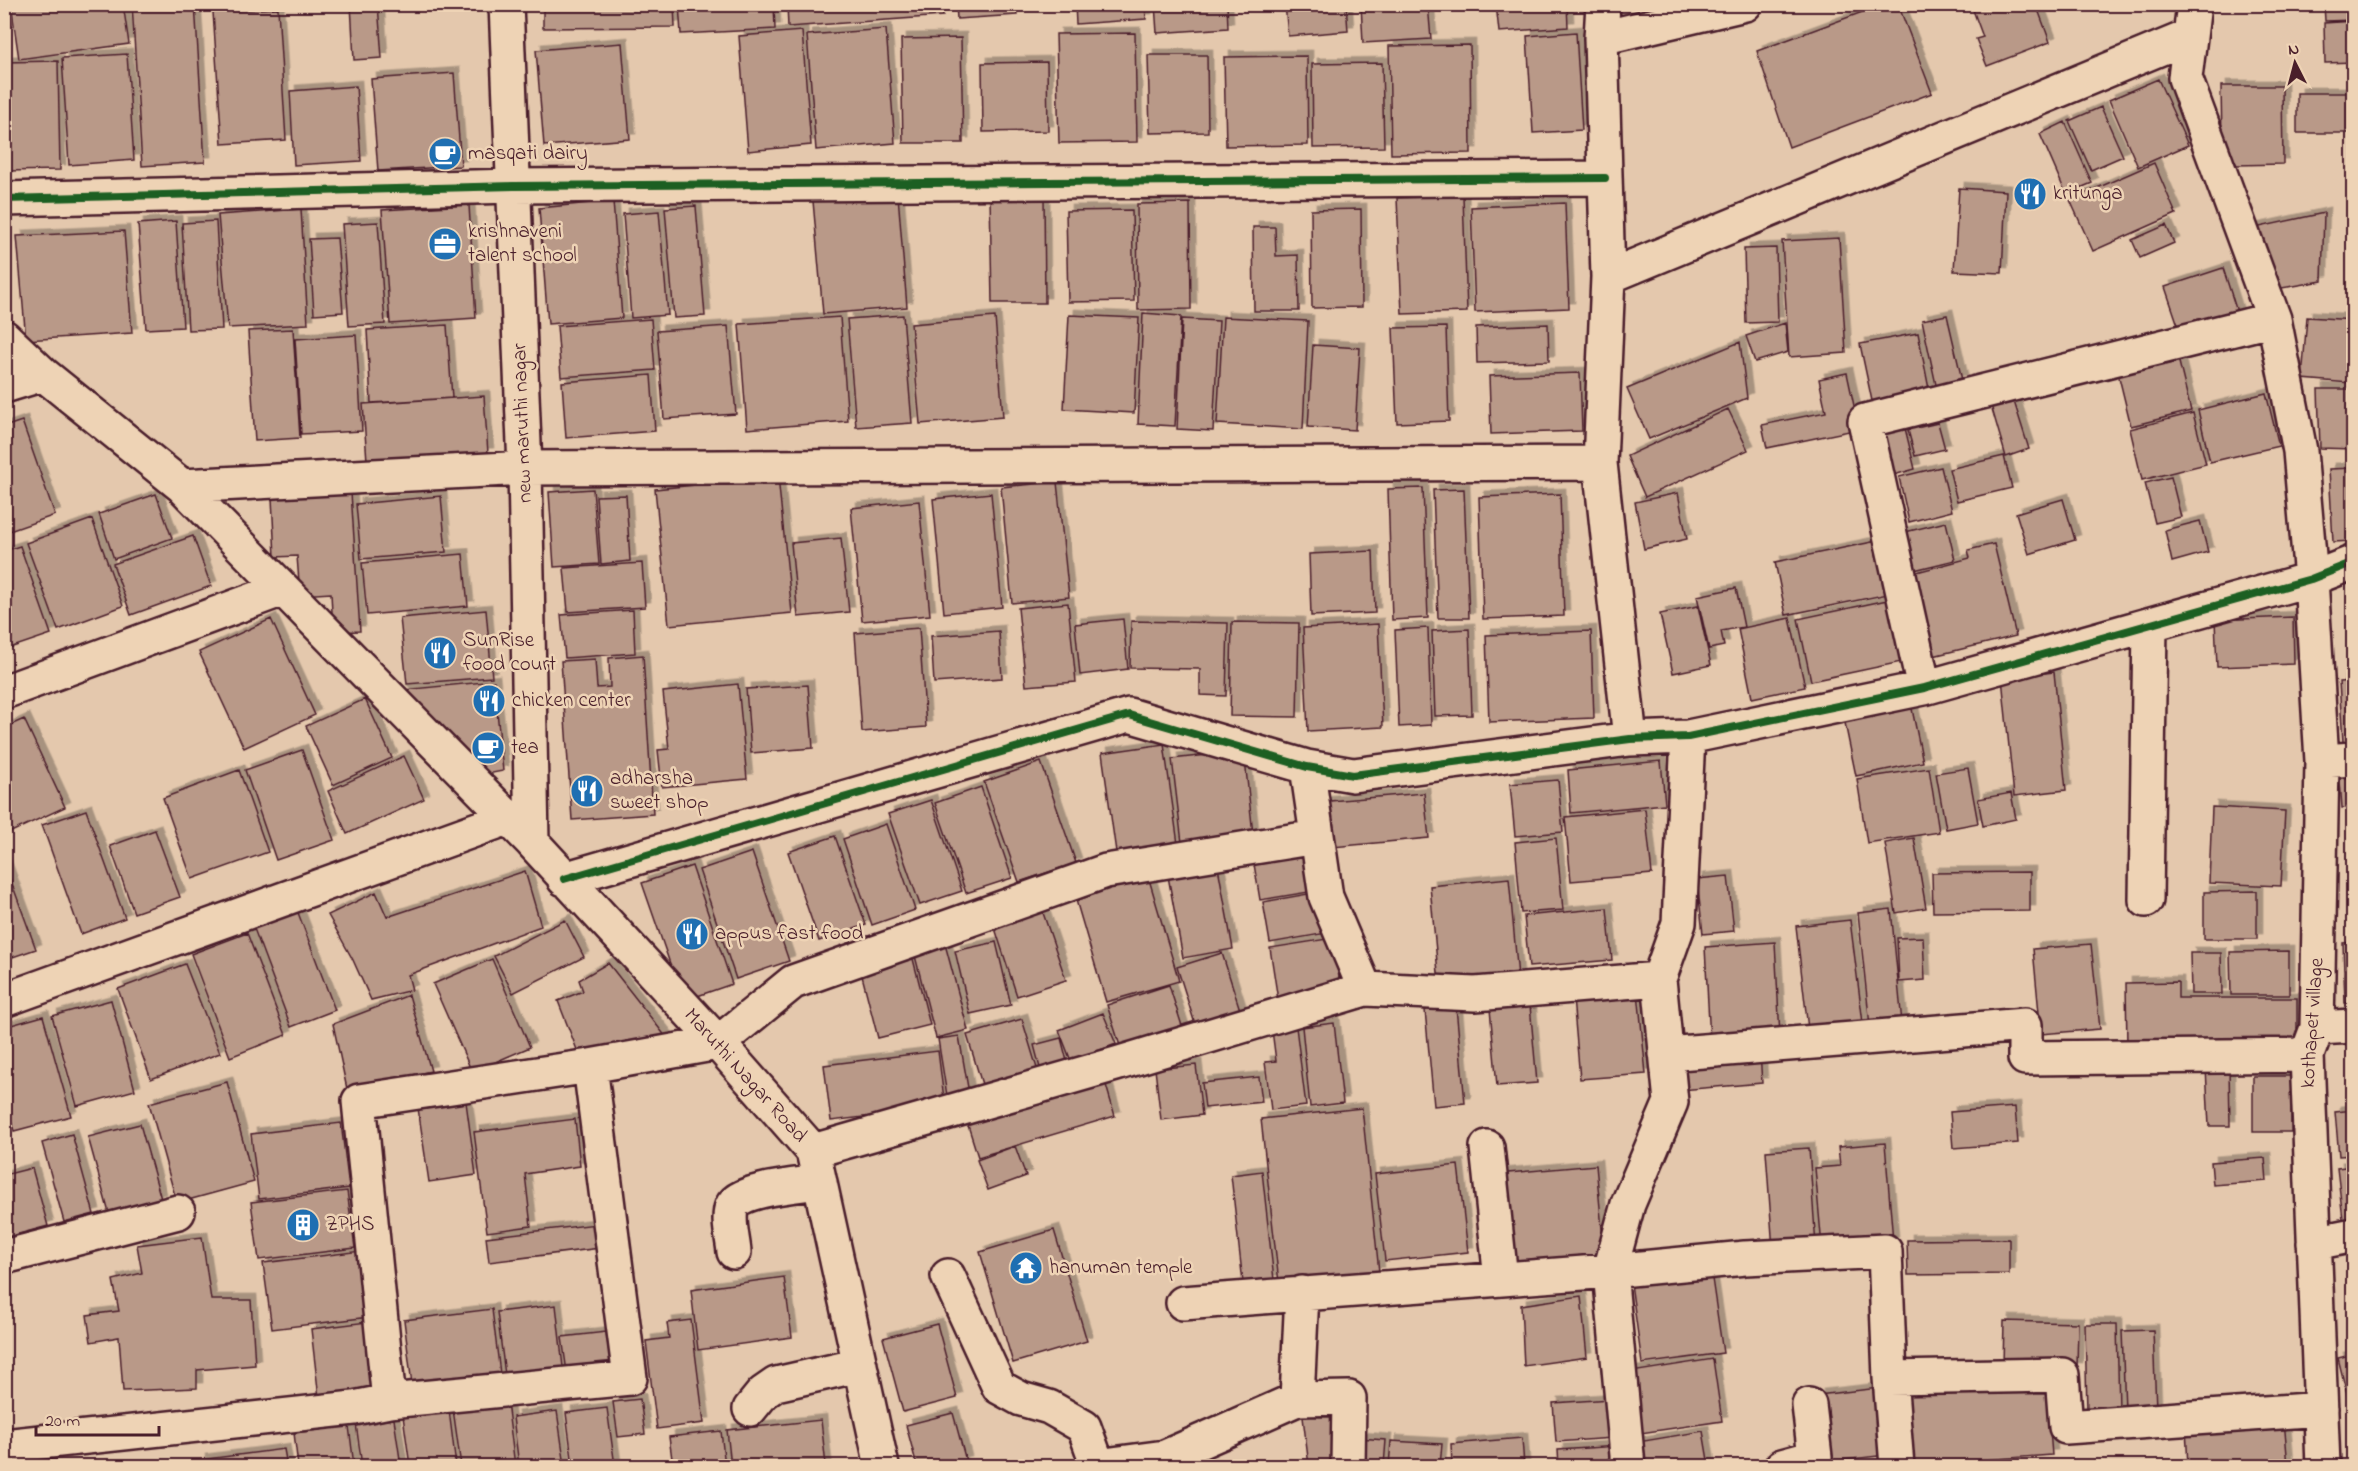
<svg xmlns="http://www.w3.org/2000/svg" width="2358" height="1471" font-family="'Indie Flower',sans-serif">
<defs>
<filter id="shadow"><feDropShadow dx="5.5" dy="-5.5" stdDeviation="0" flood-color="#0004"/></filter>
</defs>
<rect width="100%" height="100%" fill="#e4c8ad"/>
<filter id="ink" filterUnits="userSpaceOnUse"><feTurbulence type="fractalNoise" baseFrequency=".0167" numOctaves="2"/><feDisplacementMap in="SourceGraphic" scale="12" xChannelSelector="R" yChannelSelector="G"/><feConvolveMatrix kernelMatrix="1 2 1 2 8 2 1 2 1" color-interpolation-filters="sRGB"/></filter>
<g filter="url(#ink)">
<path fill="#b99988" stroke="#4a1f2b" stroke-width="1.5" filter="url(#shadow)" d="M11 4H123L129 44 19 59Z
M132 4H195L205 162 142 166Z
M351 4H378L382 58 354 60Z
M543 4H674L675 27 543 28Z
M679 4H774L775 29 681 34Z
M787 4H942L943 16 788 27Z
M956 4H1016L1017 15 957 19Z
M1075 4H1145L1146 19 1076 24Z
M1155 4H1227L1228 28 1157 33Z
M1285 4H1346L1348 31 1288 36Z
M1361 4H1428L1431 39 1363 43Z
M1496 4H1567L1568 27 1499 32Z
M1884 4H1898L1932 93 1789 147 1757 51Z
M2036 4 2050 42 1987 66 1976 39 1983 37 1973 10 1989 4Z
M2324 4H2354V20L2325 21Z
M278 8 286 140 222 144 213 12Z
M2354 21V62L2325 63 2324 23Z
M886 29 895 143 816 150 807 35Z
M802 31 811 145 748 151 739 36Z
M1576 32 1582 130 1533 133 1527 36Z
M1135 33 1137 142 1059 143 1056 34Z
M961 38 963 143H903L901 39Z
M622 43 630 139 544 146 536 50Z
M1470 45 1471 153 1391 154 1389 46Z
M127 54 134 160 69 165 62 58Z
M1148 55H1207L1208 132 1150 133Z
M1307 56 1308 145 1226 146 1224 57Z
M58 61 60 170 5 171 4 62Z
M1047 62 1048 131 983 132 982 63Z
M1382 63 1384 147 1313 148 1312 64Z
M454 73 461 166 378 171 371 79Z
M2158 79 2188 145 2138 167 2109 100Z
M356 86 361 161 294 165 290 91Z
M2221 86H2282L2283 164 2237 165 2222 142Z
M2297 93H2354V133H2297Z
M2101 107 2123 156 2091 170 2069 121Z
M2065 122 2092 183 2066 194 2040 134Z
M2154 163 2176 214 2093 251 2070 200Z
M1959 188 2006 191 2002 273 1954 271Z
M1044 194 1045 303H992L990 195Z
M898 195 907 307 823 314 813 201Z
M1463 196 1467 312 1402 314 1397 198Z
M613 201 622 318 548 324 539 208Z
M1190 203 1191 309 1138 310 1137 204Z
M1565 203 1569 308 1475 312 1471 207Z
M469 205 476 318 390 324 382 210Z
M696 206 705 316 674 318 665 208Z
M301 209 308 324 228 328 218 215Z
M1361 209 1362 307 1312 308 1311 210Z
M1132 210 1134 301 1068 302 1066 211Z
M659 211 668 315 631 318 623 214Z
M2324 213 2322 281 2270 290 2250 229Z
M176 221 183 327 146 329 138 224Z
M216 221 222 329 188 330 182 223Z
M378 222 385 324 349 326 342 224Z
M2166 225 2174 243 2140 258 2132 240Z
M1253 227H1275L1276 256 1298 255 1299 311H1254Z
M124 231 132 333 26 340 17 236Z
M337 238 343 312 314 314 309 239Z
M1839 238 1846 353 1789 357 1782 241Z
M1776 248 1778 322 1746 323 1744 249Z
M2223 268 2238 315 2181 334 2165 287Z
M1143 313 1181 316 1175 426 1138 424Z
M903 315 912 423 856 427 847 319Z
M1069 315 1139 318 1134 413 1064 409Z
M1947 315 1962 380 1936 385 1922 320Z
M840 317 848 421 747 429 739 324Z
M995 317 1003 417 920 424 911 324Z
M1223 317 1308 321 1303 429 1217 424Z
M2307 317 2354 320 2350 383 2302 379Z
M651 319 655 370 561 377 557 326Z
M1182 319 1219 321 1213 431 1177 429Z
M1785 323 1788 352 1755 362 1746 336Z
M1548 324 1549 361 1477 363 1476 327Z
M447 325 452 398 371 403 367 330Z
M728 326 736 414 664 419 657 331Z
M1446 327 1449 421 1397 423 1393 328Z
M293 329 300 438 255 441 248 331Z
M1918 333 1929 389 1872 401 1860 344Z
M356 335 362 431 301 434 295 339Z
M1740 342 1747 398 1649 439 1627 389Z
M1313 345 1360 348 1355 430 1308 427Z
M2178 358 2191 411 2131 426 2118 373Z
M1580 373 1582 431 1491 434 1489 376Z
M1847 373 1859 429 1767 448 1762 425 1826 412 1819 379Z
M651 375 655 431 566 438 562 382Z
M2318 389H2354V449L2320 448Z
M2266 393 2279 446 2210 462 2198 410Z
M2012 395 2029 449 2006 457 1990 402Z
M484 396 488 453 367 461 363 404Z
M1728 409 1748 450 1645 497 1627 456Z
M2193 413 2206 464 2142 480 2130 429Z
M1903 420 1915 469 1890 476 1878 426Z
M22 421 55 515 4 533V427Z
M1938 423 1945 449 1915 456 1908 430Z
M2004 456 2012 488 1957 501 1949 469Z
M1941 467 1952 511 1909 522 1899 477Z
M2354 468V541L2333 542 2329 469Z
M778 477 792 613 669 625 655 489Z
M2171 477 2181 517 2155 523 2145 483Z
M1057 482 1069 597 1012 603 1001 487Z
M1423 488 1428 618 1392 620 1388 489Z
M593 489 599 564 554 567 549 492Z
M1464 489 1469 618H1438L1433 490Z
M351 492 360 631 333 632 331 593 300 595 297 556 275 557 272 498Z
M991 493 1002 607 944 613 933 499Z
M1678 493 1687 539 1644 549 1635 502Z
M156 494 172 538 114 559 99 514Z
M1560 494 1564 616 1483 619 1479 497Z
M626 495 630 561 601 564 596 496Z
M441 496 446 552 361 559 356 504Z
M2063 499 2075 540 2029 554 2016 513Z
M919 501 930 615 862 621 851 508Z
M92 519 123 606 58 630 26 543Z
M2200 521 2208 552 2172 562 2165 530Z
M1946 522 1955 560 1910 571 1901 533Z
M193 536 211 586 131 615 113 564Z
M841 538 849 612 798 617 791 543Z
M1882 540 1893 593 1786 615 1775 562Z
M1994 544 2016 636 1933 656 1913 573 1970 558 1968 550Z
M20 546 51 634 4 650V551Z
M1373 551 1375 613 1311 616 1309 554Z
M463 554 468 606 367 615 362 563Z
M642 563 645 607 568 612 564 568Z
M1736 588 1744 627 1721 631 1724 646 1709 649 1697 596Z
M1892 599 1906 661 1811 681 1798 619Z
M1068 603 1076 682 1026 686 1018 608Z
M1698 606 1711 665 1673 673 1660 614Z
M486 610 492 677 407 684 400 618Z
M633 610 635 653 565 658 561 615Z
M2293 617 2294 664 2217 667 2215 620Z
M1790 618 1805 687 1752 698 1738 629Z
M271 619 315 715 244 748 199 652Z
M1123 619 1128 669 1080 675 1075 624Z
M1131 621 1228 623 1226 696 1200 695V669L1130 668Z
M1232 622 1299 623 1297 717 1230 716Z
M1378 624 1383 727 1308 731 1303 628Z
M919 628 926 727 862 732 855 633Z
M1428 628 1431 725 1399 727 1395 630Z
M1469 629 1472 715 1435 716 1432 631Z
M999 631 1002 678 934 683 931 636Z
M1591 631 1594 718 1489 722 1486 635Z
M643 655 653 814 572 820 561 661 595 659 597 688 610 687 609 658Z
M2054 672 2066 790 2014 796 2002 678Z
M494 681 503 771 482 775 402 690Z
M2354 681V741L2343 742 2339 682Z
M738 684 747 779 662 787 658 750 669 749 663 692Z
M808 685 813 748 751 753 746 689Z
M365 699 392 758 333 785 306 726Z
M1911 704 1923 762 1856 776 1844 718Z
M24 719 65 807 9 833 4 823V728Z
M1164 744 1178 844 1116 852 1102 753Z
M302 750 334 840 276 860 245 770Z
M1244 751 1253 834 1182 843 1172 759Z
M404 756 424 799 347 834 328 791Z
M1661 761 1665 804 1571 813 1568 770Z
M1041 762 1076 863 1019 882 984 782Z
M2354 766V807L2342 808 2339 767Z
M1929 768 1939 832 1867 843 1857 779Z
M1968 768 1978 823 1946 829 1936 773Z
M239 770 268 852 192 879 163 798Z
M1558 780 1563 832 1515 836 1510 784Z
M981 787 1012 878 966 893 935 803Z
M1424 793 1429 838 1322 848 1318 802Z
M2011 793 2016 819 1983 826 1978 799Z
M931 800 962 891 920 905 888 814Z
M2212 807 2285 811 2281 886 2209 883Z
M1645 809 1652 874 1571 881 1565 817Z
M86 810 125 918 81 934 42 825Z
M886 824 915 910 872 925 843 839Z
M155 830 180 897 134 913 110 846Z
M835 836 866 925 819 941 788 852Z
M1556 838 1563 910 1521 913 1515 842Z
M1914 838 1926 908 1896 913 1885 843Z
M1314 848 1321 890 1260 900 1253 858Z
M752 852 789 961 736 979 699 870Z
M4 862 36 949 4 960Z
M692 866 732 984 683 1001 642 883Z
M1218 867 1233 949 1183 958 1168 876Z
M1146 869 1179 981 1106 1002 1073 890Z
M525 871 541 926 408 975 412 990 371 1000 353 960 328 915 376 892 387 917Z
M2030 872V911L1933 912 1932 873Z
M1728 876 1734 931 1703 934 1697 879Z
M1509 878 1518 977 1439 984 1430 886Z
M2257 891V939H2204V892Z
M1319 892 1327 933 1270 943 1263 902Z
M1040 904 1066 980 1017 996 992 919Z
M1607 908 1612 960 1529 967 1524 916Z
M1891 909 1902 1023 1870 1026 1858 913Z
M297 910 335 1010 291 1027 253 926Z
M565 920 584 957 513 993 494 956Z
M1850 920 1863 1023 1808 1029 1796 926Z
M247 933 286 1035 230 1057 191 954Z
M1923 937 1925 980 1899 982 1897 938Z
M1333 938 1341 991 1278 1000 1270 948Z
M996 942 1011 1005 970 1014 955 951Z
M1775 942 1780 1036 1710 1041 1705 947Z
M2354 942V1002L2345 1003 2343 943Z
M945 944 968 1030 936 1038 914 952Z
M2091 944 2100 1029 2041 1034 2033 949Z
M2289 951V995H2231L2230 952Z
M1222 953 1241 1013 1196 1027 1177 967Z
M2190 953H2221L2222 994H2191Z
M492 959 530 1047 472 1072 433 984Z
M913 959 930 1025 878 1038 861 972Z
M608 963 670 1042 579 1055 558 1001 583 991 579 980Z
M185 964 220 1053 151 1079 118 989Z
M2178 982V998H2297V1044L2127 1046 2126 983Z
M1169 985 1183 1029 1121 1049 1107 1005Z
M1638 992 1646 1074 1580 1079 1573 998Z
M409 995 431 1071 347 1089 333 1024Z
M111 1000 135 1090 77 1106 52 1016Z
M1530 1005 1537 1083 1497 1086 1490 1009Z
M1456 1007 1465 1103 1434 1106 1425 1010Z
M1103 1013 1116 1044 1071 1061 1059 1030Z
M43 1016 71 1116 14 1131 4 1097V1027Z
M1022 1019 1039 1075 984 1091 967 1035Z
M1334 1023 1343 1103 1310 1107 1302 1027Z
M1296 1027 1306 1106 1271 1110 1265 1062 1276 1061 1272 1030Z
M959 1036 970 1099 948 1102 938 1039Z
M1061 1038 1067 1061 1040 1068 1034 1045Z
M938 1051 945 1107 831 1121 824 1065Z
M1760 1053 1762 1083 1681 1090 1678 1060Z
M1196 1065 1202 1115 1161 1120 1155 1069Z
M2229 1066 2230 1126H2209L2206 1068Z
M2253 1076H2291V1132H2253Z
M1259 1077 1262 1102 1205 1108 1202 1083Z
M1104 1078 1115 1116 978 1157 966 1119Z
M227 1082 254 1182 177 1203 149 1103Z
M466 1102 476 1175 429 1182 418 1108Z
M2015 1107 2018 1143 1953 1148 1950 1112Z
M1362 1108 1379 1272 1279 1283 1261 1119Z
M2354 1110V1155L2339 1156 2335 1112Z
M575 1119 580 1166 525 1174 531 1226 487 1232 474 1132Z
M341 1123 349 1188 259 1199 251 1134Z
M140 1124 161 1199 109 1213 88 1137Z
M72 1134 94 1214 64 1222 42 1143Z
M1885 1143 1893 1241 1822 1247 1815 1168 1840 1166 1838 1147Z
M1015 1146 1026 1176 988 1190 977 1160Z
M1809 1148 1816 1246 1773 1250 1766 1151Z
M2265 1158 2267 1181 2213 1185 2211 1162Z
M1458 1165 1468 1252 1385 1261 1375 1174Z
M1596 1165 1605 1261 1506 1271 1497 1174Z
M2354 1166V1218L2343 1219 2337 1168Z
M32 1168 48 1226 4 1238V1175Z
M1262 1171 1274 1280 1243 1283 1231 1175Z
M347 1191 355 1248 259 1260 251 1202Z
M605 1223 608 1247 489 1262 486 1237Z
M1054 1230 1087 1341 1013 1363 980 1252Z
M202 1237 211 1300H251L255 1365 197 1370V1388L123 1391 119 1337 91 1342 87 1315 119 1311 113 1280 142 1273 137 1245Z
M2009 1239V1274L1908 1275 1907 1240Z
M361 1251 369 1317 272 1329 263 1263Z
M1710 1265 1723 1353 1642 1364 1630 1276Z
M784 1277 792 1337 698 1350 691 1290Z
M1581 1296 1587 1357 1524 1366 1521 1305Z
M556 1305 564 1376 506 1383 497 1312Z
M492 1309 501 1382 413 1393 404 1320Z
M691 1320 704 1423 657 1429 646 1341 669 1338 667 1323Z
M2004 1321 2078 1323 2077 1368 2003 1366Z
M367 1322 376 1391 319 1398 311 1329Z
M937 1324 957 1398 903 1412 883 1338Z
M2085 1324H2117L2119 1410 2087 1411Z
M2153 1330 2156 1409 2125 1410 2122 1331Z
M606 1332 611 1367 567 1372 562 1337Z
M2354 1354V1419H2353L2338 1358Z
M1713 1359 1722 1421 1634 1434 1625 1373Z
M2046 1380 2052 1455 1902 1466 1896 1392Z
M1879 1388 1887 1455 1826 1462 1818 1395Z
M640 1399 645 1434 618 1437 613 1402Z
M1610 1399 1613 1438 1556 1442 1553 1403Z
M507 1402 515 1466H461L453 1409Z
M607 1408 615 1466H573L566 1413Z
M449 1410 456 1466H410L403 1416Z
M557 1411 565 1466H519L513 1417Z
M953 1413 966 1461 944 1466H917L906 1425Z
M1334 1414 1339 1466H1309L1303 1417Z
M394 1419 401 1466H362L356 1424Z
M821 1420 826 1466H731L727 1430Z
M2284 1420 2288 1466H2188L2186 1428Z
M349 1426 354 1466H298L294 1433Z
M721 1431 725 1466H673L669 1437Z
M1703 1431 1709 1466H1636L1632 1443Z
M1358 1438 1386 1440 1384 1466H1357Z
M1522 1438 1524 1466H1452L1451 1444Z
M1391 1441 1442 1444 1440 1466H1389Z
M1618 1446 1620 1466H1559L1558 1450Z
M284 1449 287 1466H201L200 1460Z"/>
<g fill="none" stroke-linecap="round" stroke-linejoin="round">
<defs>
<path id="minor" d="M506 4 525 468 532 842
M1603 4 1601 38 1608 277 1600 463 1630 739
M2194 4 2185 78 2274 319 2300 451 2311 579 2322 761 2317 1028 2307 1055 2323 1466
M1601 38 1745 4
M4 199 514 186 1605 178
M1608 277 2190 36
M4 337 43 374 182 486 532 842 718 1043 813 1151 882 1466
M4 386 43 374
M182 486 525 468 1600 463
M1924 688 1865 421 2274 319
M4 692 283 589
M2322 761 2354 759
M1307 767 1326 897 1365 989
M564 879 1129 715 1307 767 1353 775 1630 739 1688 737 1924 688 2311 579 2354 562
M2146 900 2150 625
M4 1000 508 818
M2317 1028 2354 1026
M1666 1054 2025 1025V1058L2307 1055
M1487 1147 1501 1279
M813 1151 1116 1064 1365 989 1475 994 1659 979 1679 923 1688 737
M2314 1243 2354 1235
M734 1252C733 1239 727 1219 732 1206 739 1189 801 1185 820 1182
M4 1257 178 1212
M948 1276 999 1387 1021 1399 1049 1407 1084 1427 1098 1466
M1183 1303 1610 1271 1745 1258 1885 1251 1890 1378 1897 1466
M1890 1378 2062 1375 2066 1427 2321 1409
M1297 1399 1349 1398 1348 1466
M389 1401 359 1101 590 1066 718 1043 793 982 1106 871 1316 837
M750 1409 763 1393 776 1384 860 1365
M4 1446 354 1408 389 1401 630 1378 590 1066
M1097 1466 1165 1457 1297 1399 1302 1293
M1628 1466 1610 1271 1628 1204 1671 1102 1659 979
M1782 1466 1815 1457 1809 1405"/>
</defs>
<use href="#minor" stroke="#4a1f2b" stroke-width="38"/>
<use href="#minor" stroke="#eed3b5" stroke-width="33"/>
<defs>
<path id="cycleway" d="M4 199 514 186 1605 178
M564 879 1129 715 1307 767 1353 775 1630 739 1688 737 1924 688 2311 579 2354 562"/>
</defs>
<use href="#cycleway" stroke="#eed3b5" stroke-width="11"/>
<use href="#cycleway" stroke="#1b5e20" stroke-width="8"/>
</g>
</g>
<defs>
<symbol id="cafe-disc" viewBox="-11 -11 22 22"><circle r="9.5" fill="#1f6fb2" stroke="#eed3b5"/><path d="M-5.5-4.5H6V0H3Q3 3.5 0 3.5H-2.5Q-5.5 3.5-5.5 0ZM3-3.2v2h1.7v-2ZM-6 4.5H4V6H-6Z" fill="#fff"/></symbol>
<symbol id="restaurant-disc" viewBox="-11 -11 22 22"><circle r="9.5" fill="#1f6fb2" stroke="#eed3b5"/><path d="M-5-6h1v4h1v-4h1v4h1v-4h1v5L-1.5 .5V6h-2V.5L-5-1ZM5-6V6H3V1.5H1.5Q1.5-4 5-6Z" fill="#fff"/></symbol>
<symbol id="office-disc" viewBox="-11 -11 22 22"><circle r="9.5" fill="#1f6fb2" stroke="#eed3b5"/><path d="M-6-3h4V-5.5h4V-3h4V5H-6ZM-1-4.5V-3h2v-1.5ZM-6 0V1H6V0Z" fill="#fff"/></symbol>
<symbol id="building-disc" viewBox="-11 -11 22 22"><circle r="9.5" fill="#1f6fb2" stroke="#eed3b5"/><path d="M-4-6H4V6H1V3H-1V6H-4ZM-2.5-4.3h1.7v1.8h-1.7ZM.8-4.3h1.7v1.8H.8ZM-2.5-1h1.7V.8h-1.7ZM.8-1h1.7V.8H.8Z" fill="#fff"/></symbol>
<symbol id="temple-disc" viewBox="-11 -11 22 22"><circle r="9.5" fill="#1f6fb2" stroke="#eed3b5"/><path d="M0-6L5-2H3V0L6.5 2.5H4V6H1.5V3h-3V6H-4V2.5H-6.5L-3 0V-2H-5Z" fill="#fff"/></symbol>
</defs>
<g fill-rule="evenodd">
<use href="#cafe-disc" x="426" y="135" width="38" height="38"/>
<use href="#restaurant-disc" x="2011" y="175" width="38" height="38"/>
<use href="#office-disc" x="426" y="225" width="38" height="38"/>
<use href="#restaurant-disc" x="421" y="634" width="38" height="38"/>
<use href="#restaurant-disc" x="470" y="682" width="38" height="38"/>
<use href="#cafe-disc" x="469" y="729" width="38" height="38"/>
<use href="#restaurant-disc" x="568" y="772" width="38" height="38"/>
<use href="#restaurant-disc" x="673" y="915" width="38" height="38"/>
<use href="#building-disc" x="284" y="1206" width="38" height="38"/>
<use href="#temple-disc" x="1007" y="1249" width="38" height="38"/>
</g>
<g text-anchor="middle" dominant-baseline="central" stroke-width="5" stroke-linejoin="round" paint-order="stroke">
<g font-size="21" fill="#4a1f2b" stroke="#eed3b5" text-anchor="start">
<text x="468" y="154">masqati dairy</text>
<text x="2053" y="194">kritunga</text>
<text x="468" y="232">krishnaveni<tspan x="468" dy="24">talent school</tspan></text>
<text x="463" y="641">SunRise<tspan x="463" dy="24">food court</tspan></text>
<text x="512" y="701">chicken center</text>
<text x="511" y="748">tea</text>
<text x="610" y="779">adharsha<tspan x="610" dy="24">sweet shop</tspan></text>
<text x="715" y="934">appus fast food</text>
<text x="326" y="1225">ZPHS</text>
<text x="1049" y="1268">hanuman temple</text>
</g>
<g font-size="21" fill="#4a1f2b" stroke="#eed3b5">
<text transform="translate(523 423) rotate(-92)">new maruthi nagar</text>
<text transform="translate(2313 1023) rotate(-86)">kothapet village</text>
<text transform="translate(745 1076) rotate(48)">Maruthi Nagar Road</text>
</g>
</g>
<rect width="2358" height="1471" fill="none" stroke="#eed3b5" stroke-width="24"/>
<rect x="12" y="12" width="2334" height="1447" fill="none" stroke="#4a1f2b" stroke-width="2" filter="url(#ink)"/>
<g transform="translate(2295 63) rotate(354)" stroke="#eed3b5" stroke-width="4.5" paint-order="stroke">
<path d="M0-4.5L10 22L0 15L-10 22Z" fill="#4a1f2b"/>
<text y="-9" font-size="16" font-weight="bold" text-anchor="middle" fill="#4a1f2b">N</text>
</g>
<path d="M36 1426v9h123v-9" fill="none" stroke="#4a1f2b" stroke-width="3"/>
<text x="45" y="1426" font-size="18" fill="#4a1f2b" stroke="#eed3b5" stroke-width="4.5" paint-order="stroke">20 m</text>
</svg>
